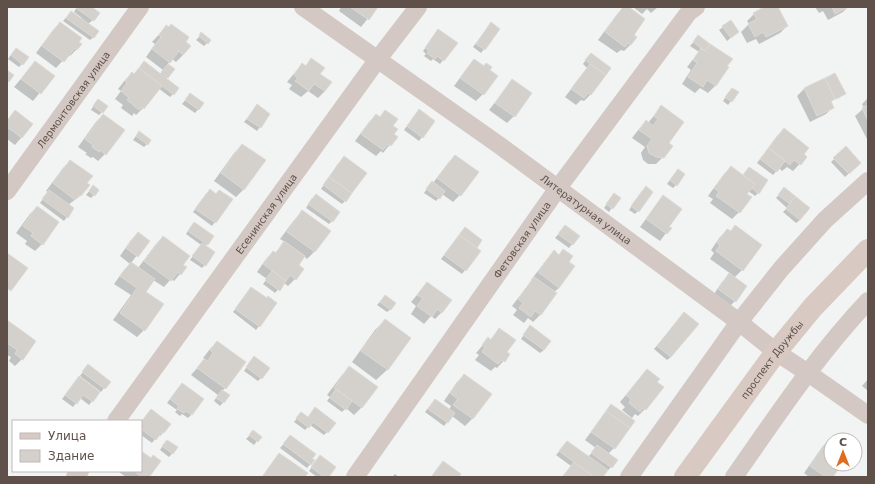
<svg xmlns="http://www.w3.org/2000/svg" width="875" height="484" font-family="'DejaVu Sans',sans-serif">
<rect width="100%" height="100%" fill="#f2f4f4"/>
<path fill="#0003" d="M77 7H91L93 20 88 24 94 37 90 40 63 21 71 12 81 19 82 18 74 12Z
M341 7H377L361 27 339 11Z
M624 7H627L633 35 631 44 624 51 621 50 617 53 598 40 618 13Z
M633 7H658L651 13 647 9 642 14Z
M766 7H777L787 26 780 33 759 44 756 39 747 43 741 32 749 24 747 21 754 14Z
M815 7H848L843 12 828 20 823 11 819 13Z
M60 23 77 49 70 56 68 55 56 68 36 53 53 30Z
M166 27 185 42 183 55 176 62 172 59 167 65 173 70 166 79 173 94 170 97 158 88 143 108 136 115 134 113 132 116 121 108 123 105 115 99 121 91 118 89 125 80 132 73 134 75 141 66 160 74 163 70 146 57 155 44 152 42Z
M488 27 499 29 481 53 473 47Z
M723 27 738 32 727 41 719 30Z
M202 34 207 43 204 46 196 40Z
M435 34 456 43 440 64 433 59 431 61 424 56 426 54 423 51Z
M698 37 727 68 715 86 708 93 700 88 695 93 682 84 691 70 687 67 699 52 690 46Z
M13 52 22 64 19 67 8 59Z
M587 58 610 68 591 94 584 101 581 100 576 105 565 97 587 68 583 64Z
M311 60 319 75 325 91 318 98 308 91 301 97 289 89 292 85 287 82 302 64 305 66Z
M475 60 483 94 476 101 454 86 468 67Z
M35 62 53 76 33 101 14 87Z
M835 74 845 94 836 100 838 98H835L831 102 833 107 826 114 810 122 797 96 804 89Z
M513 81 514 116 507 123 489 110 506 88Z
M729 92 731 101 728 105 723 101Z
M187 98 203 104 195 113 182 104Z
M868 98V138L867 139 855 116 864 108 862 104Z
M95 103 102 112 99 115 91 110Z
M257 106 269 114 257 131 244 122Z
M661 107 667 143 663 157 656 164H648L643 160 641 153 645 147 632 138 639 129 646 122 648 123Z
M15 112 32 125 15 145 7 139V120Z
M416 114 422 137 419 141 404 130Z
M103 115 105 154 98 161 93 157 91 158 85 154 87 153 78 147 96 122Z
M376 115 392 126 393 135 396 137 383 153 381 151 376 156 355 141 369 122Z
M784 130 806 157 793 171 787 167 782 171 779 168 773 175 757 163 777 136Z
M139 132 147 144 144 147 133 140Z
M242 145 264 161 243 190 236 197 214 181 235 152Z
M846 148 857 166 845 177 831 162Z
M455 156 460 195 453 202 442 194 436 201 424 193 429 186 433 183 448 163Z
M344 158 345 201 342 204 321 189 337 165Z
M70 161 88 185 80 196 68 205 73 209 64 221 40 203 48 192 46 191 63 168Z
M731 167 743 176 749 168 758 193 755 196 748 191 746 194 750 197 739 212 732 219 710 203 713 199 708 196 724 174Z
M675 173 676 185 673 188 667 184Z
M784 189 800 220 796 223 783 212 787 208 776 198Z
M90 190 94 195 91 198 86 195Z
M642 191 638 211 635 214 629 210Z
M206 194 216 195 231 200 212 226 193 212Z
M664 197 668 227 670 228 660 241 640 227 657 204Z
M312 198 332 221 329 224 306 208Z
M611 198H619L609 212 604 208Z
M37 207 42 244 35 251 25 244 27 241 16 233 30 214Z
M302 212 329 231 314 252 307 259 304 256 298 265 295 279 288 286 284 283 275 293 263 284 267 279 257 272 266 259 273 252 275 253 285 242 280 239 295 219Z
M191 226 207 244 205 246V265L202 268 190 260 201 245 186 234Z
M565 226 579 236 569 248 555 238Z
M735 226 742 270 734 278 746 286 735 301 728 308 712 297 722 282 731 274 710 259 714 253 711 250 720 237 727 230 730 232Z
M465 228 481 240 475 248 480 251 462 274 441 259Z
M138 233 148 241 131 263 138 268 156 244 163 237 182 265 180 274 174 281 171 279 164 287 153 280 144 292V330L137 337 113 320 131 295 114 284 124 270 130 264 120 256 131 240Z
M563 251 559 288 554 292 555 294 540 315 533 322 528 318 524 323 513 315 517 310 512 306 532 280H531L547 259 554 252 559 255Z
M427 283 442 312 435 319 431 316 424 324 411 314 416 306 411 302Z
M248 292 259 326 256 330 233 312Z
M385 296 391 309 387 312 377 305Z
M681 317 671 357 667 360 654 349Z
M385 320 410 338 387 370 376 380 352 362 375 330Z
M7 321 22 359 15 366 9 361 11 357 7 355Z
M499 329 506 353 509 355 497 368 495 367 491 371 475 360 479 355 476 353 488 339 490 340Z
M527 330 544 350 540 353 521 339Z
M217 342 225 388 222 391 229 396 220 406 214 401 218 395 191 375 205 359 203 358 210 349Z
M251 361 261 378 258 381 244 371Z
M349 368 376 387 361 408 354 415 346 408 342 412 327 401 330 397 327 395 342 375Z
M85 369 109 382 101 392 80 376Z
M647 370 656 383 662 387 645 409 638 416 635 414 632 418 622 410 625 407 620 402Z
M465 375 490 394 472 419 465 426 452 416 444 426 425 412 432 403 449 410 451 406 444 401 457 382Z
M868 379V391L862 386Z
M76 381 99 393 89 405 80 398 73 407 62 399Z
M179 387 191 415 188 418 182 414 180 416 175 412 177 410 167 403Z
M301 413 327 432 324 435 310 425 305 430 294 422Z
M603 416 633 422 614 448 608 454 611 467 602 477H562L571 466 556 455 567 442 588 457 596 448 585 440Z
M141 423 169 424 163 433 160 436 158 435 152 443 141 435Z
M250 435 260 437 254 445 246 439Z
M830 439 832 440 831 464H841L832 477H809L804 473 823 446Z
M287 440 313 461 307 468 280 448Z
M164 444 177 448 169 457 160 450Z
M141 452 150 475 148 477H126L119 472 120 471H141Z
M317 460 327 477H317L309 471Z
M395 474 399 477H392Z"/>
<path fill="#d4d0cc" stroke="#dddad6" d="M77 7H92L100 13 94 21 76 8Z
M350 7H378L369 20Z
M623 7H629L645 19 634 35 637 37 631 45 628 43 625 47 605 32Z
M764 7H778L788 26 766 37 763 32 755 37 748 24 757 19 753 13Z
M832 7H848L835 14Z
M71 11 99 31 94 38 66 18Z
M731 20 739 32 731 38 722 26Z
M60 22 82 38 79 42 82 44 77 50 75 48 64 62 42 46Z
M491 22 500 29 485 50 476 44Z
M171 24 189 37 186 42 191 46 183 55 179 51 170 63 152 49 161 37 159 35 166 25 169 27Z
M438 29 458 43 444 61 437 56 435 59 427 53 429 50 425 48Z
M201 32 211 40 208 44 199 36Z
M698 35 710 44 705 51 693 42Z
M710 44 733 59 727 66 729 67 716 86 707 80 703 87 688 77 697 63 693 60 701 48 705 51Z
M16 48 29 57 23 65 11 55Z
M591 53 611 68 606 75 585 60Z
M311 58 325 68 320 74 332 82 325 91 314 84 309 91 295 81 298 78 294 75 302 63 306 66Z
M474 59 484 66 486 63 492 67 490 70 498 76 484 95 460 78Z
M35 61 55 76 41 94 21 79Z
M144 61 179 88 174 95 139 68Z
M168 64 175 69 168 78 161 72Z
M590 64 606 75 591 95 588 93 584 98 571 89Z
M139 68 162 86 144 109 142 107 139 110 127 100 129 98 121 91 127 83 125 81 132 72 134 74Z
M7 70 14 75 9 82 7 81Z
M835 73 846 94 835 99 825 78Z
M825 78 835 99 831 101 834 108 817 116 804 88Z
M512 79 532 93 515 117 495 103Z
M732 88 739 92 732 102 725 97Z
M190 93 204 103 199 110 185 100Z
M98 99 108 106 103 113 93 106Z
M257 104 270 114 261 128 247 119Z
M661 105 684 122 669 143 673 146 664 158 656 157 649 153 647 146 652 139 639 130 646 120 653 126 658 119 654 116Z
M868 105V121L862 108Z
M419 109 435 121 423 138 407 126Z
M15 110 33 124 22 138 7 127V121Z
M385 110 398 119 393 126 398 129 394 134 398 137 391 146 388 144 383 150 361 134 376 114 380 117Z
M103 114 125 130 106 155 100 150 99 152 92 147 93 145 85 139Z
M784 128 809 148 804 154 807 157 801 165 794 160 790 165 769 148Z
M139 131 151 140 148 145 136 136Z
M242 144 266 160 244 190 221 173Z
M846 146 861 163 849 174 833 158Z
M769 148 785 161 777 172 760 159Z
M455 155 479 172 461 196 437 178Z
M344 156 367 173 352 193 329 177Z
M70 160 93 176 87 183 90 185 81 196 79 195 75 200 53 183Z
M731 166 755 184 747 194 752 197 740 213 716 196 719 192 714 188Z
M749 167 768 180 759 194 752 188 755 184 743 175Z
M678 169 685 174 677 186 670 180Z
M329 177 352 193 346 202 323 185Z
M432 181 445 191 440 199 426 189Z
M93 185 99 190 95 196 89 191Z
M646 186 653 192 639 212 631 206Z
M784 187 795 196 790 204 778 195Z
M210 189 216 194 219 190 233 199 216 223 195 209Z
M49 190 74 208 68 218 42 199Z
M614 193 621 198 613 209 606 204Z
M316 194 340 212 333 222 308 204Z
M663 195 682 209 669 227 672 228 667 234 646 219Z
M795 196 810 208 800 220 786 209Z
M37 206 59 222 43 245 31 236 33 233 23 226Z
M302 210 331 231 315 252 287 232Z
M194 222 214 236 208 245 188 231Z
M565 225 580 236 573 245 558 234Z
M735 225 762 245 743 271 716 251 720 245 717 243 727 229 731 231Z
M465 227 482 240 477 248 459 235Z
M138 232 150 241 138 257 126 248Z
M459 235 481 251 466 271 444 255Z
M163 236 190 256 183 265 187 267 181 275 178 272 171 281 144 261Z
M284 241 305 256 299 265 304 269 296 280 290 275 286 281 263 264 273 251 276 253Z
M202 243 215 252 206 266 192 256Z
M563 249 573 256 569 262 575 266 559 288 538 272 554 250 559 255Z
M7 253 28 268 11 291 8 289 7 290Z
M131 262 155 279 146 292 164 304 145 331 120 313 137 288 120 276Z
M272 271 286 281 280 291 265 280Z
M729 273 747 286 736 302 718 289Z
M534 277 557 293 541 315 535 311 531 317 519 308 523 303 518 299Z
M427 282 452 300 442 313 437 309 432 317 417 306 423 298 417 295Z
M251 287 267 298 268 296 277 303 260 327 235 309Z
M385 295 396 303 391 310 380 302Z
M684 312 699 324 671 357 657 346Z
M385 319 411 338 388 370 361 351Z
M7 320 36 341 23 360 15 354 17 350 7 343Z
M530 325 551 341 544 350 523 335Z
M499 328 516 340 507 352 510 354 505 362 502 360 498 364 482 352 485 347 482 345 488 337 491 340Z
M217 341 246 362 226 389 197 368 204 359 208 361 213 353 210 350Z
M254 356 270 368 262 379 246 367Z
M88 364 111 382 105 389 82 372Z
M349 366 378 387 362 408 334 388Z
M647 369 660 379 657 382 664 387 646 410 643 408 640 412 629 403 631 399 626 395Z
M464 374 492 394 473 419 453 405 458 399 450 393Z
M79 376 100 392 93 402 83 395 77 404 65 395Z
M182 383 204 399 192 415 186 411 184 413 177 409 179 406 170 399Z
M336 389 352 401 346 410 330 398Z
M222 390 230 395 224 403 216 398Z
M435 399 455 413 448 423 428 409Z
M611 404 635 421 630 428 606 411Z
M315 407 336 423 328 433 313 422 309 428 296 418 301 412 308 417Z
M151 409 171 424 164 433 162 432 156 440 141 429V422Z
M606 411 630 428 615 449 591 432Z
M253 430 262 437 258 442 249 435Z
M290 435 316 454 312 459 315 460 311 465 283 444Z
M830 438 833 440H831V464H842L833 477H826L810 466Z
M167 440 178 447 173 454 162 446Z
M567 441 608 470 603 477H594L559 451Z
M597 445 618 460 612 468 591 453Z
M141 451 151 458 153 455 161 461 150 476 147 474 145 477H142L134 471H141Z
M279 453 308 473 305 477H262Z
M320 455 336 467 329 477H324L311 467Z
M443 461 461 474 459 477H431Z
M574 462 593 476 592 477H566L564 475Z"/>
<g fill="none" stroke-linecap="round" stroke-linejoin="round">
<g stroke="#d3c8c3" stroke-width="18">
<path id="s1" d="M303 7 499 145 739 322 776 352 808 373 868 415"/>
<path id="s2" d="M7 191 140 7"/>
<path id="s3" d="M116 421 378 59 418 7"/>
<path d="M75 477 80 471"/>
<path id="s4" d="M355 477 558 188 689 12 696 7"/>
<path d="M629 477 739 322 781 269 825 220 868 181"/>
<path d="M734 477C776 417 817 355 868 301"/>
</g>
<path stroke="#d8cac3" stroke-width="22" id="s5" d="M685 477 776 352 813 307 868 250"/>
</g>
<g text-anchor="middle" dominant-baseline="central" stroke-width="4" stroke-linejoin="round" paint-order="stroke">
<g font-size="10" fill="#5f504a" stroke="#fff">
<text stroke="none"><textPath href="#s2" startOffset="113">Лермонтовская улица</textPath></text>
<text stroke="none"><textPath href="#s1" startOffset="348">Литературная улица</textPath></text>
<text stroke="none"><textPath href="#s3" startOffset="256">Есенинская улица</textPath></text>
<text stroke="none"><textPath href="#s4" startOffset="290">Фетовская улица</textPath></text>
<text stroke="none"><textPath href="#s5" startOffset="146">проспект Дружбы</textPath></text>
</g>
</g>
<rect width="875" height="484" fill="none" stroke="#5f504a" stroke-width="16"/>
<rect x="12" y="420" width="130" height="52" fill="#ffffff" stroke="#bfb9b7"/>
<rect x="20" y="433" width="20" height="6" fill="#d8cac3" stroke="#bfb9b7"/>
<text x="48" y="440" font-size="12" fill="#5f504a">Улица</text>
<rect x="20" y="450" width="20" height="12" fill="#d4d0cc" stroke="#bfb9b7"/>
<text x="48" y="460" font-size="12" fill="#5f504a">Здание</text>
<g transform="translate(843 452)"><circle r="19" fill="#ffffff" stroke="#bfb9b7"/>
<path d="M0-3L7 15L0 10L-7 15Z" fill="#e26c1e"/>
<text y="-6" font-size="11" font-weight="bold" text-anchor="middle" fill="#5f504a">С</text>
</g>
</svg>
